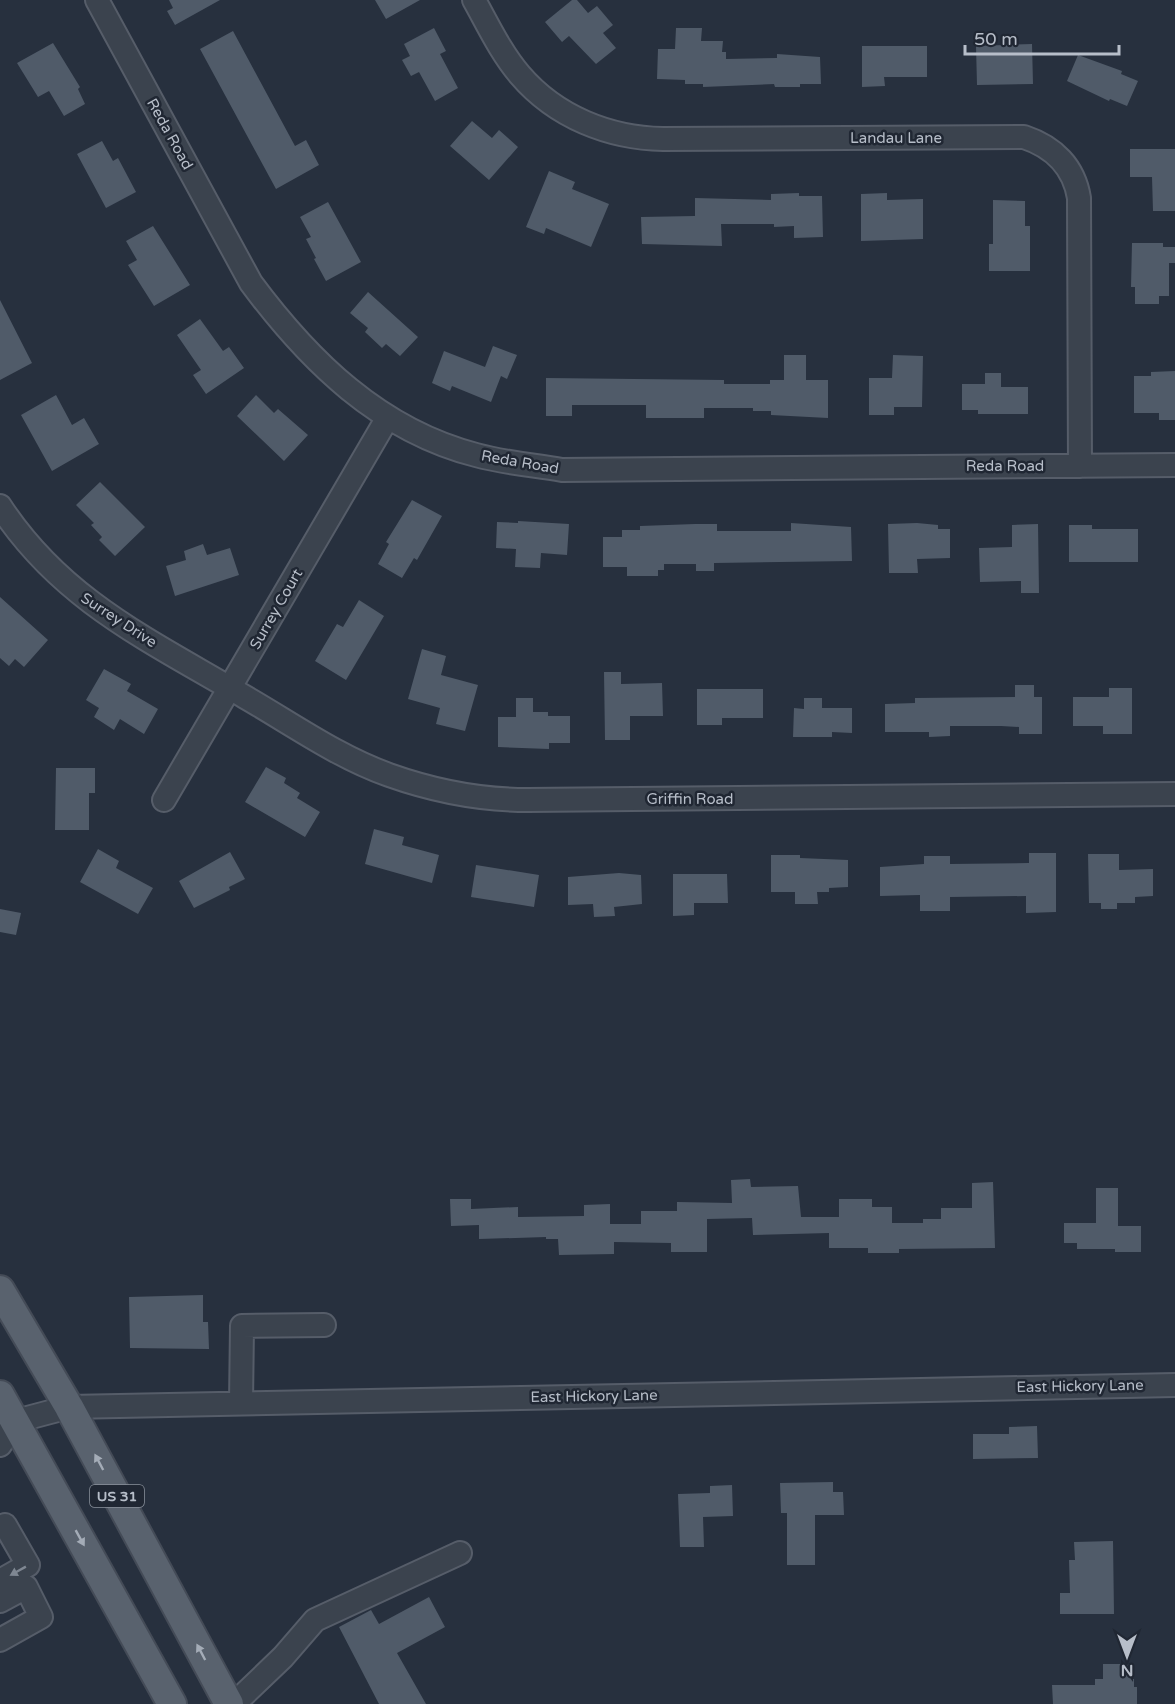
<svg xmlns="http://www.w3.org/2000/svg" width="1175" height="1704" font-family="'Varela Round',sans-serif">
<rect width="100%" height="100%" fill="#27303e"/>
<path fill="#505b69" d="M169 0H220L175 25 167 11 173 8Z
M375 0H420L386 19Z
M572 0H577L588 13 597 6 613 25 603 33 616 48 596 64 569 36 562 42 545 22Z
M434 28 446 51 440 54 458 88 435 101 419 72 411 76 402 60 410 56 404 44Z
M676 28H702L701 41H723L722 52H726V59L777 58V54L820 57 821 84H800V87H775L774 84 703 87V84H685V80L657 79 658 49H675Z
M233 31 295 146 306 140 319 165 276 189 200 49Z
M53 43 80 87 78 89 85 104 64 116 49 91 38 97 17 63Z
M1032 44 1033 84 977 85 976 46Z
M862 46H927V77H884L885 86 862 87Z
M1078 55 1122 71 1121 74 1138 81 1127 106 1110 99 1109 101 1067 81Z
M472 121 492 138 499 130 518 147 489 180 450 146Z
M102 141 113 161 118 158 136 192 106 208 77 154Z
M1130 149H1175V211H1153L1152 177H1130Z
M549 171 575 182 572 189 609 204 591 247 546 228 544 234 526 227Z
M799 193V196H822L823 237 794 238V226L774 227V224H721L722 246 642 244 641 217 695 216V198L771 200V194Z
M887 193V200L923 199V239L861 241V194Z
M993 200 1025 201V226H1030V271H989V244H993Z
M328 202 361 262 326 281 314 259 316 258 306 239 311 237 300 217Z
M153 226 190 285 154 306 128 265 137 260 126 241Z
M1132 243H1163V247H1175V263H1169V296H1159V304H1135V287H1131Z
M368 292 418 337 400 356 386 344 382 348 365 332 368 328 350 313Z
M0 300 32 363 0 380Z
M200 319 223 351 229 347 244 368 206 394 193 375 201 370 177 335Z
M493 346 517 355 507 379 501 376 491 402 452 386 450 391 432 383 444 351 485 367Z
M784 355H806V380H828V418L771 415V411H753V408H704V418H646V405H572V416H546V378L724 380V384H770V380H784Z
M893 355 923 356 922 407H894V415H869V378H892Z
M1175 371V420H1159V413H1134V376H1151V372Z
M985 373H1001V387H1028V414H978V410H962V384H985Z
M56 395 72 425 84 418 99 444 52 471 21 415Z
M256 395 274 413 278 409 308 435 284 461 237 416Z
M100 482 145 527 115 556 99 540 102 537 91 525 94 523 76 505Z
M412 500 442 516 417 560 414 558 402 578 378 564 389 544 386 542Z
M518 521 569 524 567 555 541 553 540 568 515 567 516 549 496 548 497 522 518 523Z
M791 523 851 527 852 561 714 563V571H696V564H664V570H658V576H627V567H603V537H622V530H640V526L695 524H717V531H791Z
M917 523 938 525V529H950V558L917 559 918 573H889L888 524Z
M1038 524 1039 593H1021V581L980 582 979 548 1012 547V525Z
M1069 525H1092V529H1138V562H1069Z
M203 544 207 555 230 548 239 575 175 596 166 566 186 560 184 551Z
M0 597 48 640 24 667 15 659 9 666 0 658Z
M359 600 384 616 346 680 315 661 337 624 343 627Z
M422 649 446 656 441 675 478 685 465 731 436 724 440 708 408 699Z
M104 669 131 684 127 691 158 709 144 734 120 719 114 730 94 717 99 708 86 700Z
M604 672H621V684L662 683 663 716H630V740H605Z
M1015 685H1034V697H1042V734H1019V727L1001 726H950V736L929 737V732H885V704L915 703V698L1015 697Z
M1109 688H1132V734H1103V726H1073V697H1109Z
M697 689H763V718H722V725H697Z
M516 698H533V712H548V716H570V743H549V749L498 747V717H516Z
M804 698H822V708H852V733L832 732V737H793L794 708 804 709Z
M266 767 286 778 284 783 300 793 297 798 320 812 305 837 245 802Z
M56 768H95V793H89V830H55Z
M374 829 404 837 402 845 439 855 432 883 365 864Z
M98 849 119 861 116 868 153 888 138 914 80 882Z
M230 852 245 879 229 887 230 890 194 908 179 881Z
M1029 853H1056V912L1026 913V896L950 897V911H920V895L880 896V867L924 864V856H950V864L1029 863Z
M1088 854H1119V870L1153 869V896L1135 897V903H1117V909H1101V903H1089Z
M771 855H800V858L848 860V887L829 888V892H817L818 904H795V892H771Z
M476 865 539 875 534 907 471 897Z
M619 873 641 875 642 904 614 907 615 916 594 917 593 904 568 905V877Z
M673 874H727L728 903H694V915L673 916Z
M0 909 21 913 16 935 0 932Z
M750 1179 751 1187 798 1186 801 1217H839V1199H872V1207H892V1223H923V1219H941V1208H972V1183L993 1182 995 1248 899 1249V1253H868V1248H829V1233L753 1235 752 1218 707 1219V1252H671V1243L614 1242V1254L559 1255 558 1239H546V1237L479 1239V1225L451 1226 450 1199H471V1209L518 1207V1217L584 1216V1205L610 1204V1224H641V1211H677V1202L732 1203 731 1180Z
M1096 1188H1118V1226H1141V1252H1115V1249H1077V1243H1064V1223H1096Z
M203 1295V1322H208L209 1349 130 1348 129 1297Z
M1037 1426 1038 1458 973 1459V1434H1009V1427Z
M833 1482V1492H843L844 1515H815V1565H787V1513H781L780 1483Z
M732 1485 733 1516 703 1517 704 1547H680L678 1494 710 1493V1486Z
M1113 1541 1114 1614H1060V1593H1070L1069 1560H1075L1074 1542Z
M429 1597 445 1627 397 1653 426 1704H379L339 1627 371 1610 379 1624Z
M1103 1664H1131V1679H1134V1687H1137V1704H1053L1052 1685H1095V1679H1103Z"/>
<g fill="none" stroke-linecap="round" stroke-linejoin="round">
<defs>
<path id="minor" d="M97 0 251 283C309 361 379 430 476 455 505 463 533 465 562 470L1175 465
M474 0C488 25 501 53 520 75 556 117 609 138 663 139L1024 137C1054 147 1074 167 1079 198L1080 466
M0 506C62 601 151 641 245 697 292 724 338 757 389 775 434 791 481 800 528 800L1175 794
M164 800 388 417
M241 1403 242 1326 324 1325
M0 1419 16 1421 69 1407 1175 1385
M0 1445 16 1421
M0 1527 5 1525 28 1565 0 1581
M0 1601 26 1587 41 1617 0 1640
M234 1704 283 1657 315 1620 460 1553"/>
<path id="major" d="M0 1290 69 1407 229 1704
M0 1395 172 1704"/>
</defs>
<use href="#minor" stroke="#565d69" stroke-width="26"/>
<use href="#major" stroke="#444b57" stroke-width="32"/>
<use href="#minor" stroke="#3b434e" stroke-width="22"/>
<use href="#major" stroke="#59626e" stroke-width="28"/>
</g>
<defs><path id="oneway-solid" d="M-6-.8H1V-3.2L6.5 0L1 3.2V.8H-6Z" transform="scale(1.5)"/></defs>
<g fill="#a4acb7">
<use href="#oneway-solid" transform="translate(99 1462) rotate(-118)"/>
<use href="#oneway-solid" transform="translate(80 1538) rotate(61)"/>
<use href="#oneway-solid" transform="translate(201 1652) rotate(-118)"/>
</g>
<use fill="#7f8792" href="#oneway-solid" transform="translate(18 1571) rotate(151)"/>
<g text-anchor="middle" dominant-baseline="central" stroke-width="5" stroke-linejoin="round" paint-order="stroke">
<rect fill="#202733" stroke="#8a919c" stroke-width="1.5" x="90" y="1485" width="54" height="22" rx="4.5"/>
<g font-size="14" font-weight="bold" fill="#b7bec9">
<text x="117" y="1496">US 31</text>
</g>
<g font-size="15" fill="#b7bec9" stroke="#202733">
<text transform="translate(170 134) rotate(61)">Reda Road</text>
<text x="896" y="138">Landau Lane</text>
<text transform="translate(520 462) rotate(10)">Reda Road</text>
<text x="1005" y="466">Reda Road</text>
<text transform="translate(276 609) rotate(-60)">Surrey Court</text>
<text transform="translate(119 620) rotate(33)">Surrey Drive</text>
<text x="690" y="799">Griffin Road</text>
<text transform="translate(1080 1386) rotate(-1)">East Hickory Lane</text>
<text transform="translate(594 1396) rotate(-1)">East Hickory Lane</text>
</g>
</g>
<g transform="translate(1127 1656) rotate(180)" stroke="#202733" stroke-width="4.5" paint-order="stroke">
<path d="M0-4.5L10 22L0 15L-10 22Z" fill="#b7bec9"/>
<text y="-9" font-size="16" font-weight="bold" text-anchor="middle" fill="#b7bec9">N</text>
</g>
<path d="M965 45v9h154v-9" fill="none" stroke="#b7bec9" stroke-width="3"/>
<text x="974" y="45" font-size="18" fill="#b7bec9" stroke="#202733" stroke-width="4.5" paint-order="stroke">50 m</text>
</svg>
